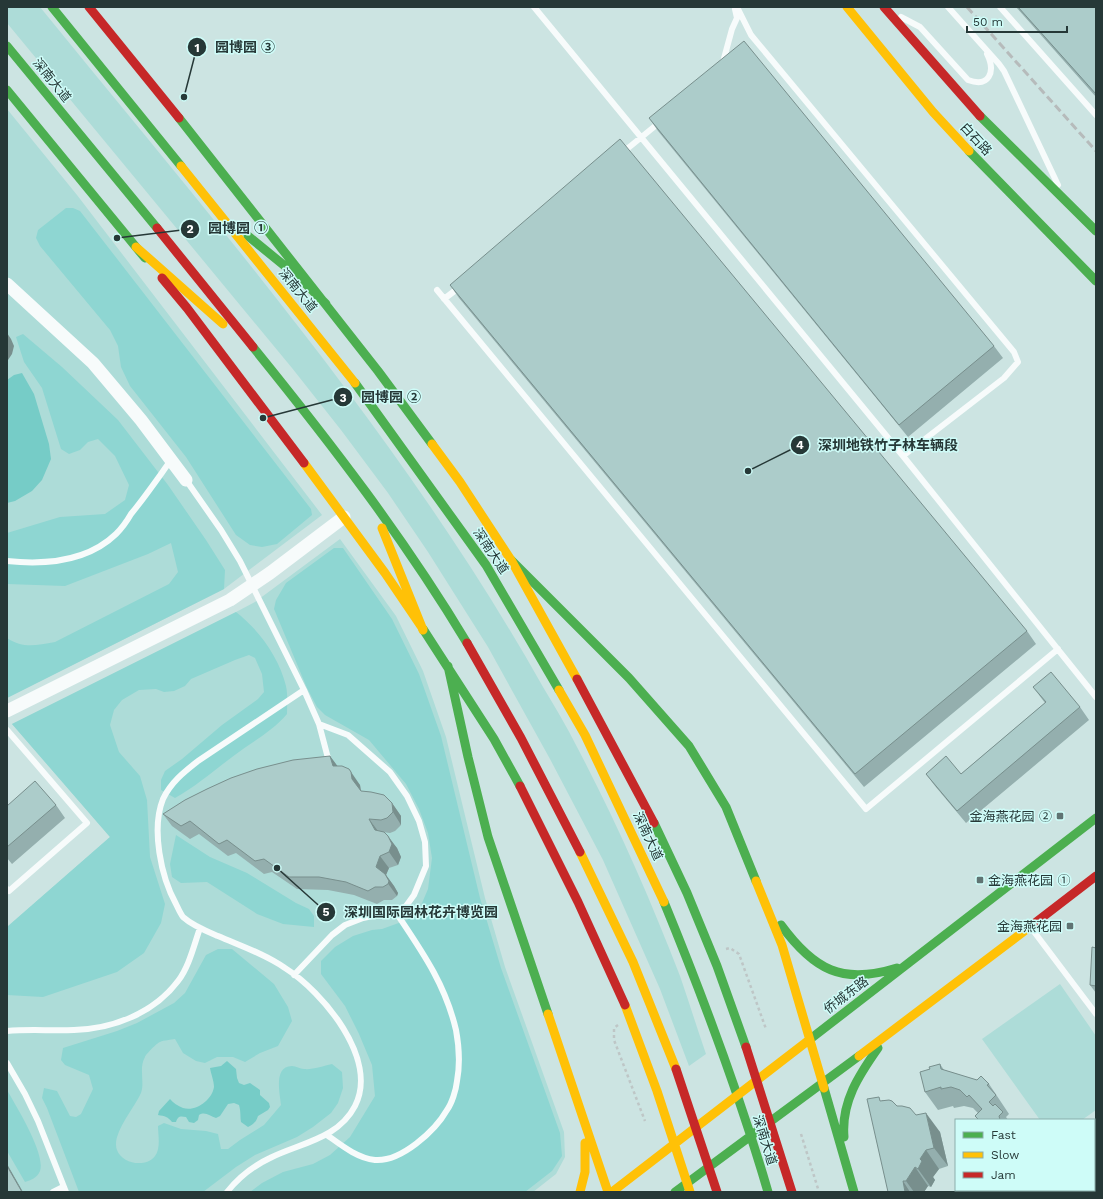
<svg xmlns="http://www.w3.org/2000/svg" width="1103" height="1199" font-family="'Work Sans','Noto Sans SC',sans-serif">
<rect width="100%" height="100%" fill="#cce4e2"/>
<path fill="#addcd8" d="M7 7H40C218 226 404 440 543 687 555 707 567 727 577 747 616 821 650 898 680 976 689 1002 697 1028 706 1054L689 1066 660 989 603 860 550 759 488 647 428 552 388 493 341 430 292 368 7 23Z
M7 109 77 195 322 515 224 589 7 698Z
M340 539 396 616 423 671 446 737 485 898 505 967 564 1132 565 1157 556 1174 533 1192H7V927L110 837 12 724 236 612 255 602Z
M1060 984 1096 1036V1110L1082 1120H1040L982 1039Z"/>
<path fill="#8ed6d2" d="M66 208H73L80 211 311 509 312 515 277 544 262 547 250 545 236 535 186 457 130 386 121 367 118 346 110 330 40 246 36 238 38 230Z
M23 334 62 367 118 420 168 485 206 540 225 570 224 589 7 698V638C24 649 36 645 55 642L169 584 178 572 171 543 148 554 65 586 7 584V533L60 517 105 514 125 500 129 485 115 456 98 439 88 442 80 450 69 454 61 449 42 388 24 362 16 337Z
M334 548H343L392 619 419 674 441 736 480 898 501 968 560 1133 562 1156 552 1171 525 1192H250L262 1183 283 1172 313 1164 330 1155 350 1137 375 1096 372 1065 359 1034 345 1006 321 974V961L335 947 353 936 372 930 382 929 407 920 419 910 428 889 432 858 428 833 419 809 406 784 369 740 325 715 317 707 307 688 274 609 276 600 286 583Z
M236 612C259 630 279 657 286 686 288 695 287 705 287 714 274 729 259 738 243 749 220 765 200 784 175 798L161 790V780L165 771 182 759 222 725 258 699 264 692 262 674 255 658 249 655 235 660 191 679 185 686 174 691 164 692 156 689 139 690 122 700 114 710 110 725 119 752 140 776 147 800 150 857 165 904 161 923 144 953 117 972 43 997 7 995V927L110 837 12 724Z
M176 835 210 857 247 873 296 903 309 909 314 916V927L283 924 257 914 207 882 181 883 172 877 170 864Z
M218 949H232L274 984 288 1007 292 1021 278 1046 260 1053 245 1062 233 1057H217L205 1063 196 1061 183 1053 175 1039C171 1040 164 1040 160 1042 157 1043 146 1054 145 1057 138 1069 146 1084 140 1095 134 1108 111 1135 117 1150 122 1164 146 1168 155 1156 161 1148 158 1135 158 1126L164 1123 181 1129 206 1131 218 1134 221 1149H228L240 1140 264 1125 281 1105C280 1094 273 1066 292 1066 296 1066 300 1069 304 1069 312 1070 323 1066 332 1064L342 1072 343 1088 338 1103 331 1113 313 1127 297 1137 255 1155 236 1167 203 1192H79L47 1108 42 1098 44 1088 57 1091 70 1116 76 1117 81 1114 93 1089 89 1075 65 1065 61 1060 63 1048 117 1031 137 1023 174 1003 185 993 206 955Z
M7 1090C16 1106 46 1154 40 1171 37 1178 31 1180 25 1182L7 1151Z"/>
<path fill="#76ccc7" d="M22 373 34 394 49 444 51 459 42 480 32 491 15 501 7 503V380L14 375Z
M227 1061 236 1069 237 1078 239 1083 244 1085 250 1083 260 1090V1095L269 1103 270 1107 268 1110 258 1116C256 1122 254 1124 248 1127L241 1122C240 1116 241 1112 239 1105L234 1103 228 1104 220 1116 216 1118C210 1116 205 1111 199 1115L198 1120 194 1123 189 1122 186 1117C180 1116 178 1116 176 1122H172C168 1117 165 1116 158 1115L159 1111 170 1099C173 1103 178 1106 183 1108 196 1112 212 1100 214 1087 214 1081 211 1074 210 1068L221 1066Z"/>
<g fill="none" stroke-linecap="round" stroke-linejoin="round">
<path stroke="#bec6c6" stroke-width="2.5" stroke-dasharray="3 3" stroke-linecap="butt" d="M726 949 730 948 739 954 766 1029
M618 1025 614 1028V1040L645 1121
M801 1134 819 1192"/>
<path stroke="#f7fbfb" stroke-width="6" d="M534 7 903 456 1096 697
M737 7 751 35 1014 352 1018 362 1004 378 903 456
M948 7 999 64 1004 71 1058 185
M1000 7 1096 115
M901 17 920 27 968 80C989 88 996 72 987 54
M723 62 732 29 737 18 735 9
M622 153 660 122
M437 290 866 809 1058 649
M444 299 461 286
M186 480 221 530 240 561 304 690 319 724 329 762
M7 561C45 565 87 562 116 534 122 528 127 521 131 514 145 497 158 478 171 460
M7 730 87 823 9 891 7 889
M1032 929 1096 1014
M294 975 332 935 345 925 363 918 395 911 406 906 414 895 426 866 425 842 419 821 407 796 390 772 348 735 319 724
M7 1031C30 1029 51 1031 74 1030 113 1029 154 1013 178 981 189 967 194 945 200 928
M7 1063 25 1094 38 1121 66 1192
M1094 1125 1096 1123
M327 1135C341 1145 357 1158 375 1160 401 1162 435 1131 447 1110 452 1103 456 1090 457 1081 460 1065 459 1046 456 1030 445 983 421 950 395 911
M1094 1183 1096 1186
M53 1192 63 1187
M227 1192C239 1177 253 1166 270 1158 300 1143 338 1139 355 1106 379 1059 323 992 285 968 265 954 241 946 218 936 206 931 193 926 183 917 180 913 178 908 176 904 161 877 151 829 163 799 171 782 184 772 198 761L304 690"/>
<path stroke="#f7fbfb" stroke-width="13" d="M7 284 93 363 141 420 186 480
M7 711 230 600 270 573 344 517"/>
<path stroke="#4caf50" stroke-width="9" d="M52 7 181 166
M7 46 157 228
M7 90 145 258
M980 116 1096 231
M179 118 378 371 432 444
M969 151 1096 281
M248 236 302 280 326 304
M253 347C330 442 404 538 467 643
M355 383 486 565 559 690
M511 560 629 678 689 746 726 807 756 881
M423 629 494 739 520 786
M448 666 468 757 488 837 548 1014
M654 823 687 893 717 966 746 1047
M664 902C703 997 739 1093 768 1192
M781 925C814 970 842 985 897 968
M809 1040 1096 818
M824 1088 854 1192
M844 1137C841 1102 859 1075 878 1048
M675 1192 859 1056"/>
<path stroke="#ffc107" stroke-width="9" d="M847 7 933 112 969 151
M181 166 355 383
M136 247 223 324
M432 444 460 482 511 560 577 679
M304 463 385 573 423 629
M382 528 423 630
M559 690 585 735 664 902
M580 852 633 962 676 1069
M756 881 782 945 824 1088
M625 1005 657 1091 690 1192
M548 1014 608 1192
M859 1056 1031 926
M580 1192 585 1172V1143
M612 1192 809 1040"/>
<path stroke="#c62828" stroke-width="9" d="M89 7 179 118
M884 7 980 116
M157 228 253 347
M162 278 187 308 304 463
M467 643 521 738 580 852
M577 679 654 823
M520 786 578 902 625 1005
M1031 926 1096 876
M746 1047 792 1192
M676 1069 717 1192"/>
<path stroke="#b6bbbb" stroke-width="3" stroke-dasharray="8 4" stroke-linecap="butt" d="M967 7 1096 151"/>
</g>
<path fill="#94afae" d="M1016 7H1096V97Z
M649 118 994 346 1003 358 908 437 658 131Z
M450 285 1027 631 1036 644 864 787 459 298Z
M1033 687 1080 707 1089 720 966 823 935 786 926 774H961L1045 703Z
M330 756 337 766 360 785 361 791 392 803 401 816V825L395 831 390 833 382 832 397 848 401 857 398 865 389 868 386 875 394 886 398 893 397 896 392 900H384L377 904 354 895 328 890 297 889 272 872 264 874 236 853 228 856 199 834 190 839 172 826 163 814Z
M56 805 65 818 12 864 7 858V806Z
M1096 948V993L1090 985Z
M940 1064 944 1070 989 1084 1009 1114 1006 1117 1008 1120H978L975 1116 978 1113 973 1108 964 1106 954 1108 953 1106 938 1110 925 1092 930 1069Z
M882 1100 897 1106 916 1115 940 1132 948 1166 939 1169 933 1177 935 1180 931 1187 928 1186 924 1192H888Z"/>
<path fill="#788f8d" d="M7 333 11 339 14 346 12 354 8 360 7 359Z
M330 756 339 768 333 766Z
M349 769 360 785 361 792 352 779Z
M392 803 401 816V825L393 812Z
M369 819 378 831 375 830Z
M388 836 397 848 401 857 398 865 389 852Z
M380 856 389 868 386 875 394 886 398 893 397 896 376 867Z
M926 1113 940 1132 948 1166 934 1148Z
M926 1150 939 1169 933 1177 935 1180 931 1187 918 1169 920 1159Z
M7 1164 23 1192H22L7 1166Z
M915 1167 928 1186 924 1192H914L906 1181Z
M903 1181 910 1192H905Z"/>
<path fill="#acccca" stroke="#788f8d" d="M1018 7H1096V94Z
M744 41 994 346 899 425 649 118Z
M620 139 1027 631 855 774 450 285Z
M1051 672 1080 707 957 811 926 774 946 756 961 774 1046 702 1033 687Z
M330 756 333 766H342L349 769 351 772 352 779 361 791 371 792 384 795 392 803 393 812 387 818 381 820 369 819 375 830 384 832 388 836 392 844 389 852 380 856 376 867 385 874 389 881 388 884 383 887H375L368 891 346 882 319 877H289L264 859 255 861 227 840 219 844 190 821 181 826 163 814 185 800 207 789 231 778 257 769 293 760Z
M35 781 56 805 7 847V806Z
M1092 947 1096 948V986L1090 985Z
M940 1064 941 1069 977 1080 981 1076 989 1084 987 1085 996 1095 989 1102 993 1106 995 1104 1003 1112 999 1116 1000 1120H979L975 1116 982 1109 969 1095 967 1097 960 1090 951 1087 941 1089V1087L925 1092 920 1072 930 1069 929 1067Z
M879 1097 880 1101 889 1100 892 1101 897 1106H902L910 1108 916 1115 926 1113 934 1148 926 1150 920 1159 922 1161 918 1169 915 1167 906 1181H903L905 1192H888L867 1099Z
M7 1166 22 1192H7Z"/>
<g fill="#607473" stroke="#cefcf8" stroke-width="1.5">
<rect x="1056" y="812" width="8" height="8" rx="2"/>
<rect x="976" y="876" width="8" height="8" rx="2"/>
<rect x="1066" y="922" width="8" height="8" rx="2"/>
</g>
<g text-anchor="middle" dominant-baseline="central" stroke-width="3" stroke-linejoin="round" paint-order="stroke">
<g font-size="13" fill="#263837" stroke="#cefcf8">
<text transform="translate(52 80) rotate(51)">深南大道</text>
<text transform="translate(976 139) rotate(47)">白石路</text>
<text transform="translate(298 290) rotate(51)">深南大道</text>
<text transform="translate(491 551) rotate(56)">深南大道</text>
<text transform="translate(648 836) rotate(65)">深南大道</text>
<text transform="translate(846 995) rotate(-37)">侨城东路</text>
<text transform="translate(765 1140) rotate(73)">深南大道</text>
</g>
<g font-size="13" fill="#263837" stroke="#cefcf8" text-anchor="end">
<text x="1052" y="816">金海燕花园 ②</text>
<text x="988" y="880" text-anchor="start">金海燕花园 ①</text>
<text x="1062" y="926">金海燕花园</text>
</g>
</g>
<path fill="none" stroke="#263837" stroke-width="1.5" d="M184 97L197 47M117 238L190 229M263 418L343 397M748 471L800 445M277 868L326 912"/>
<g fill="#263837" stroke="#cefcf8" stroke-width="1.5">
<circle cx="184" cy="97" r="4"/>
<circle cx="117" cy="238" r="4"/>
<circle cx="263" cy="418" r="4"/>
<circle cx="748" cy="471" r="4"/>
<circle cx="277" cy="868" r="4"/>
<circle cx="197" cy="47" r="10"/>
<circle cx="190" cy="229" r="10"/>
<circle cx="343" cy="397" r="10"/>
<circle cx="800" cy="445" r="10"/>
<circle cx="326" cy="912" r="10"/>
</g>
<g font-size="12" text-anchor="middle" font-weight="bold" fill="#fff">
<text x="197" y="52">1</text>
<text x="190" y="233">2</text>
<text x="343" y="402">3</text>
<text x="800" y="449">4</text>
<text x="326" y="916">5</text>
</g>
<g font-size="14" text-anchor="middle" font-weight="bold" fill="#263837" stroke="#cefcf8" stroke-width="3" stroke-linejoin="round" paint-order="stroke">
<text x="245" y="52">园博园 ③</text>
<text x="238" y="233">园博园 ①</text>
<text x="391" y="402">园博园 ②</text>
<text x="888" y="450">深圳地铁竹子林车辆段</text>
<text x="421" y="917">深圳国际园林花卉博览园</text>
</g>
<rect width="1103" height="1199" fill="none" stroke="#263837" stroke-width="16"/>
<rect x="955" y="1119" width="140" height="72" fill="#cefcf8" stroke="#8baeab"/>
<rect x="963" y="1132" width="20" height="6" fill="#4caf50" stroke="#8baeab"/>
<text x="991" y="1139" font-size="12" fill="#263837">Fast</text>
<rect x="963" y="1152" width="20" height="6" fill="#ffc107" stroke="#8baeab"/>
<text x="991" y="1159" font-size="12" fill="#263837">Slow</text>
<rect x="963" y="1172" width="20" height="6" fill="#c62828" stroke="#8baeab"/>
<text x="991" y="1179" font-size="12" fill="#263837">Jam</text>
<path d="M967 26v6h100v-6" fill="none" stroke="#263837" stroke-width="2"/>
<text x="973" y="26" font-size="12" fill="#263837" stroke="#cefcf8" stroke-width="3" paint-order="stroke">50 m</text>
</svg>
